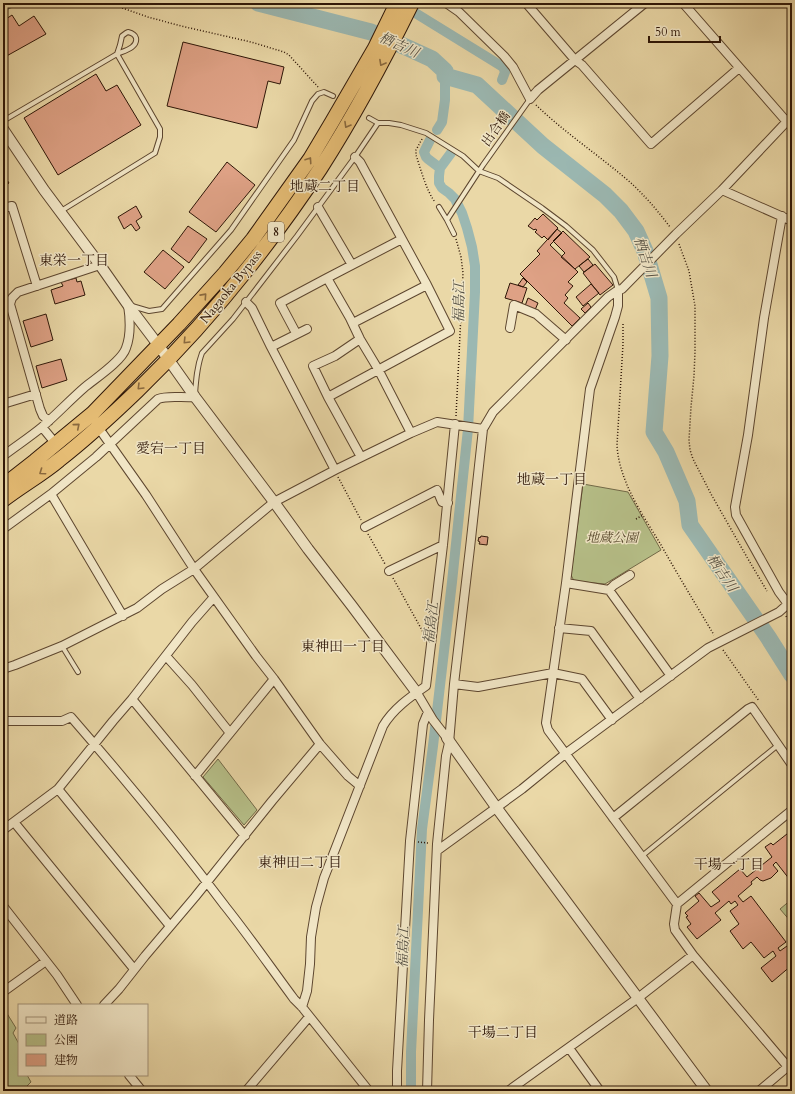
<svg xmlns="http://www.w3.org/2000/svg" width="795" height="1094" font-family="Cardo,'Noto Serif JP',serif">
<rect width="100%" height="100%" fill="#ead8a7"/>
<filter id="stains"><feTurbulence type="fractalNoise" baseFrequency=".005" numOctaves="4"/><feColorMatrix values="0 0 0 0 .2 0 0 0 0 .09 0 0 0 0 .02 0 0 0 .5 -.17"/></filter>
<radialGradient id="worn" r=".72"><stop offset=".6" stop-color="#630" stop-opacity="0"/><stop offset="1" stop-color="#630" stop-opacity=".3"/></radialGradient>
<path fill="#b6bf88" stroke="#726a48" d="M583 484 628 492 661 550 605 584 574 581 571 575Z
M218 759 257 810 244 825 203 777Z
M792 899V923L780 909Z
M3 1007 16 1028 13 1033 19 1044V1075H27L31 1082 22 1091H3Z"/>
<path fill="#9bb8b2" stroke="#6f776e" d="M3 3H23L3 11Z"/>
<g fill="none" stroke-linecap="round" stroke-linejoin="round">
<path stroke="#9bb8b2" stroke-width="10" d="M404 6 503 67 505 72 502 80
M437 130 442 122 445 100V76
M430 140 424 152 426 157 428 159 440 168
M411 1091V1052L422 829 433 746 452 582 468 429 475 292V266L472 247 467 228 462 213 455 199 449 193 442 188 439 183V176L440 168 451 153"/>
<path stroke="#9bb8b2" stroke-width="17" d="M258 3 371 32 408 48 432 59 445 71V76L477 85 543 146 605 195 621 211 636 231 645 251 659 298 660 356 654 432 666 452 687 501 690 525 768 637 792 675"/>
</g>
<path fill="#dea185" stroke="#2e1607" d="M12 15 19 26 34 16 46 34 3 58V21Z
M183 42 284 67 280 84 268 81 257 128 167 106Z
M96 74 106 91 117 85 141 125 58 175 24 118Z
M227 162 255 185 216 232 189 212Z
M3 174 9 183 3 187Z
M136 206 142 217 136 221 140 228 136 231 131 224 124 229 118 217Z
M543 214 558 228 548 240 544 236 542 238 535 232 537 230 535 229 534 230 528 226 535 218 537 220Z
M188 226 207 239 189 263 171 249Z
M557 229 562 233 550 245 578 272 568 282 573 286 565 295 568 298 564 303 580 318 572 326 520 274 540 254 537 251Z
M563 231 590 257 575 269 561 257 565 253 553 241Z
M163 250 184 267 165 289 144 272Z
M588 259 593 265 584 272 579 266Z
M595 264 613 285 600 295 583 273Z
M76 278 77 282 81 281 85 295 55 304 51 290 63 286 61 282Z
M523 278 527 282 523 287 518 285Z
M510 283 527 288 522 303 505 298Z
M591 284 599 293 583 306 576 297Z
M528 298 538 303 535 310 525 306Z
M588 303 591 307 585 313 581 309Z
M46 314 53 340 31 347 23 321Z
M61 359 67 380 42 388 36 366Z
M481 536 488 537 487 545 479 544 480 542 478 541 479 537 480 538Z
M792 830V879L790 880 776 862 773 865 778 871 771 878 763 881 760 880 757 877 751 882 752 884 738 896 743 902 751 896 786 942 778 948 780 951 787 946 792 952V965L772 982 761 968 776 956 773 951 764 958 751 942 743 949 730 931 739 924 730 911 738 905 735 901 731 904 729 901 715 913 721 920 697 939 687 927 691 924 686 917 688 916 685 913 699 901 695 896 699 893 711 907 720 901 712 892 740 869 747 877 772 857 765 847 771 843 773 845Z
M792 965V983L787 977 792 973 788 969Z
M792 986V994L788 989Z"/>
<g fill="none" stroke-linecap="round" stroke-linejoin="round">
<defs>
<path id="service" d="M128 32C132 33 135 34 136 38 138 48 123 51 117 54L120 45 122 36 126 33Z
M369 118 378 123H389L401 125 426 133 463 156 479 171 498 178 542 208 566 226 593 250 614 277 618 290
M3 121 117 54 160 129V137L155 153 61 211
M439 207 447 220
M454 234 447 220 483 165 530 99
M132 306 149 311 162 309 231 230 294 140 312 101 318 94 324 92 333 96
M195 394C196 380 197 366 202 353L233 319 297 236 355 157 378 123
M62 646 78 672
M642 856 778 745"/>
<path id="minor" d="M446 3 459 12 504 56 513 67 530 99 538 90 645 3
M526 3 575 60 582 65 651 144 739 68
M683 3 787 122
M722 190 792 221
M318 207 352 265
M3 208 12 206 37 286
M782 216 764 318 748 435 735 507 736 515 779 592 788 604
M402 239 327 278 350 318 360 339 378 369 411 433
M618 290V306L615 317 590 389 566 583 546 723 548 730 677 904 674 924 675 930 693 955 788 1067
M246 302 252 308 271 347 335 470
M353 323 427 285
M510 328 514 305 536 314 566 340
M296 333 280 303 327 278
M360 339 335 356 313 366 328 397 361 457
M271 347 307 329
M328 397 450 331 427 285 360 162 355 157
M3 404 36 394
M49 421 43 416 40 409 10 304 12 298 18 292 100 265
M42 427 56 444
M98 427 146 495 194 569 256 656 274 679 320 744 348 776 360 786
M3 456C16 446 30 437 42 427 57 414 70 400 85 387 96 378 122 361 126 348 131 335 130 318 128 305
M51 494 123 616
M365 527 437 490 442 502 448 503
M3 529 51 494 96 457 158 399C167 395 183 398 195 397
M389 571 443 545
M566 583 609 590 671 676
M609 590 614 585 630 575
M559 628 591 631 640 699
M166 656 192 685 230 733
M3 669 15 665 62 646 137 608 162 589 194 569 274 502 335 470 411 433 437 422 483 429
M454 684 478 687 553 673 582 679 612 720
M417 693 433 720 447 738
M132 699 245 836
M3 721H62L71 717C124 778 176 841 225 906 249 936 271 968 294 999L302 1007 369 1091
M195 776 274 679
M58 789 170 926
M613 818 748 709 752 707 792 765
M14 822 134 969
M3 830 58 789 113 721 132 699 192 622 214 597
M438 850 522 789 565 754 708 648 779 612 788 604 792 603
M677 904 792 810
M3 906 57 975 77 1005
M3 992 46 961
M104 1005 119 989 145 956 195 897 272 801 320 744
M302 1007 307 991 310 964 311 937 316 907 324 878 383 726C393 709 410 697 426 686L443 545 455 424
M569 1048 600 1091
M129 1075 142 1091
M246 1091 309 1017
M397 1091V1071L410 841 423 724 428 712
M427 1091 429 1020 437 844 446 756 449 743 454 684 470 548 483 429 493 412 608 297 618 290 622 289 676 234 722 190 792 116
M508 1091 638 998 693 955
M759 1091 791 1064"/>
<path id="tertiary" d="M3 129 44 190 100 265 128 305 159 346 195 397 274 502 308 549 352 606 417 693
M447 738 496 807 707 1091"/>
<path id="trunk" d="M3 486 35 461 92 414 179 324 225 273 253 239 310 159 332 122 375 48 397 3
M3 500C21 486 41 475 59 460 86 439 112 415 137 391 206 324 267 249 320 169 354 116 384 60 412 3"/>
</defs>
<use href="#service" stroke="#5d462f" stroke-width="6"/>
<use href="#minor" stroke="#5d462f" stroke-width="10"/>
<use href="#tertiary" stroke="#5d462f" stroke-width="12"/>
<use href="#trunk" stroke="#2e1607" stroke-width="16"/>
<path stroke="#2e1607" stroke-width="1.5" stroke-dasharray="1 2" stroke-linecap="butt" d="M108 3 148 17 181 26 251 42 284 52 289 55 318 87
M360 3 362 4
M536 105C565 133 600 156 631 183 645 196 658 211 670 227
M422 139 416 150V155C421 170 426 190 435 202
M679 244 689 271 695 306V352L694 376 691 407 689 440 690 450 693 459 711 494 748 559 767 591
M623 324V344L617 445C619 482 643 515 661 545 678 575 696 605 714 635
M456 416 463 273 461 257 456 239
M338 477 361 520
M636 519 643 515
M368 534 385 564
M393 578 423 632
M786 616 792 627
M723 650 759 701
M418 842 428 843"/>
<use href="#service" stroke="#f1e6c6" stroke-width="4"/>
<use href="#minor" stroke="#f1e6c6" stroke-width="8"/>
<use href="#tertiary" stroke="#f1e6c6" stroke-width="10"/>
<use href="#trunk" stroke="#e5bc74" stroke-width="14"/>
</g>
<defs><path id="oneway-chevron" d="M-2-3.5L2.5 0L-2 3.5" fill="none" stroke-width="1.6" stroke-linecap="round" stroke-linejoin="round"/></defs>
<g stroke="#8a693e">
<use href="#oneway-chevron" transform="translate(382 63) rotate(119)"/>
<use href="#oneway-chevron" transform="translate(347 125) rotate(120)"/>
<use href="#oneway-chevron" transform="translate(309 160) rotate(-56)"/>
<use href="#oneway-chevron" transform="translate(204 296) rotate(-48)"/>
<use href="#oneway-chevron" transform="translate(186 341) rotate(134)"/>
<use href="#oneway-chevron" transform="translate(140 387) rotate(135)"/>
<use href="#oneway-chevron" transform="translate(77 426) rotate(-40)"/>
<use href="#oneway-chevron" transform="translate(42 472) rotate(145)"/>
</g>
<g text-anchor="middle" dominant-baseline="central" stroke-width="3" stroke-linejoin="round" paint-order="stroke">
<rect fill="#f1e6c6" stroke="#685440" stroke-width="1" x="268" y="222" width="16" height="20" rx="3"/>
<g font-size="12" font-weight="bold" fill="#2e1607">
<text x="276" y="232">8</text>
</g>
<g font-size="13" fill="#2e1607" stroke="#f1e6c6">
<text transform="translate(496 129) rotate(-55)">出合橋</text>
<text transform="translate(231 287) rotate(-51)">Nagaoka Bypass</text>
</g>
<g font-size="13" font-style="italic" fill="#57492e" stroke="#f1e6c6">
<text x="612" y="538">地蔵公園</text>
</g>
<g font-size="14" font-style="italic" fill="#544f43" stroke="#f1e6c6">
<text transform="translate(399 45) rotate(24)">栖吉川</text>
<text transform="translate(645 257) rotate(71)">栖吉川</text>
<text transform="translate(459 302) rotate(-89)">福島江</text>
<text transform="translate(722 573) rotate(56)">栖吉川</text>
<text transform="translate(431 623) rotate(-83)">福島江</text>
<text transform="translate(403 947) rotate(-88)">福島江</text>
</g>
<g font-size="14" fill="#2e1607" stroke="#f1e6c6">
<text x="325" y="186">地蔵二丁目</text>
<text x="74" y="260">東栄一丁目</text>
<text x="171" y="448">愛宕一丁目</text>
<text x="552" y="479">地蔵一丁目</text>
<text x="343" y="646">東神田一丁目</text>
<text x="300" y="862">東神田二丁目</text>
<text x="729" y="864">干場一丁目</text>
<text x="503" y="1032">干場二丁目</text>
</g>
</g>
<rect width="795" height="1094" fill="none" stroke="#ead8a7" stroke-width="16"/>
<rect x="4" y="4" width="787" height="1086" fill="none" stroke="#2e1607" stroke-width="2"/>
<rect x="8" y="8" width="779" height="1078" fill="none" stroke="#2e1607"/>
<rect x="18" y="1004" width="130" height="72" fill="#f1e6c6" stroke="#a3937a"/>
<rect x="26" y="1017" width="20" height="6" fill="#f1e6c6" stroke="#a3937a"/>
<text x="54" y="1024" font-size="12" fill="#2e1607">道路</text>
<rect x="26" y="1034" width="20" height="12" fill="#b6bf88" stroke="#a3937a"/>
<text x="54" y="1044" font-size="12" fill="#2e1607">公園</text>
<rect x="26" y="1054" width="20" height="12" fill="#dea185" stroke="#a3937a"/>
<text x="54" y="1064" font-size="12" fill="#2e1607">建物</text>
<path d="M649 36v6h71v-6" fill="none" stroke="#2e1607" stroke-width="2"/>
<text x="655" y="36" font-size="12" fill="#2e1607" stroke="#f1e6c6" stroke-width="3" paint-order="stroke">50 m</text>
<rect width="100%" height="100%" filter="url(#stains)"/>
<rect width="100%" height="100%" fill="url(#worn)"/>
</svg>
